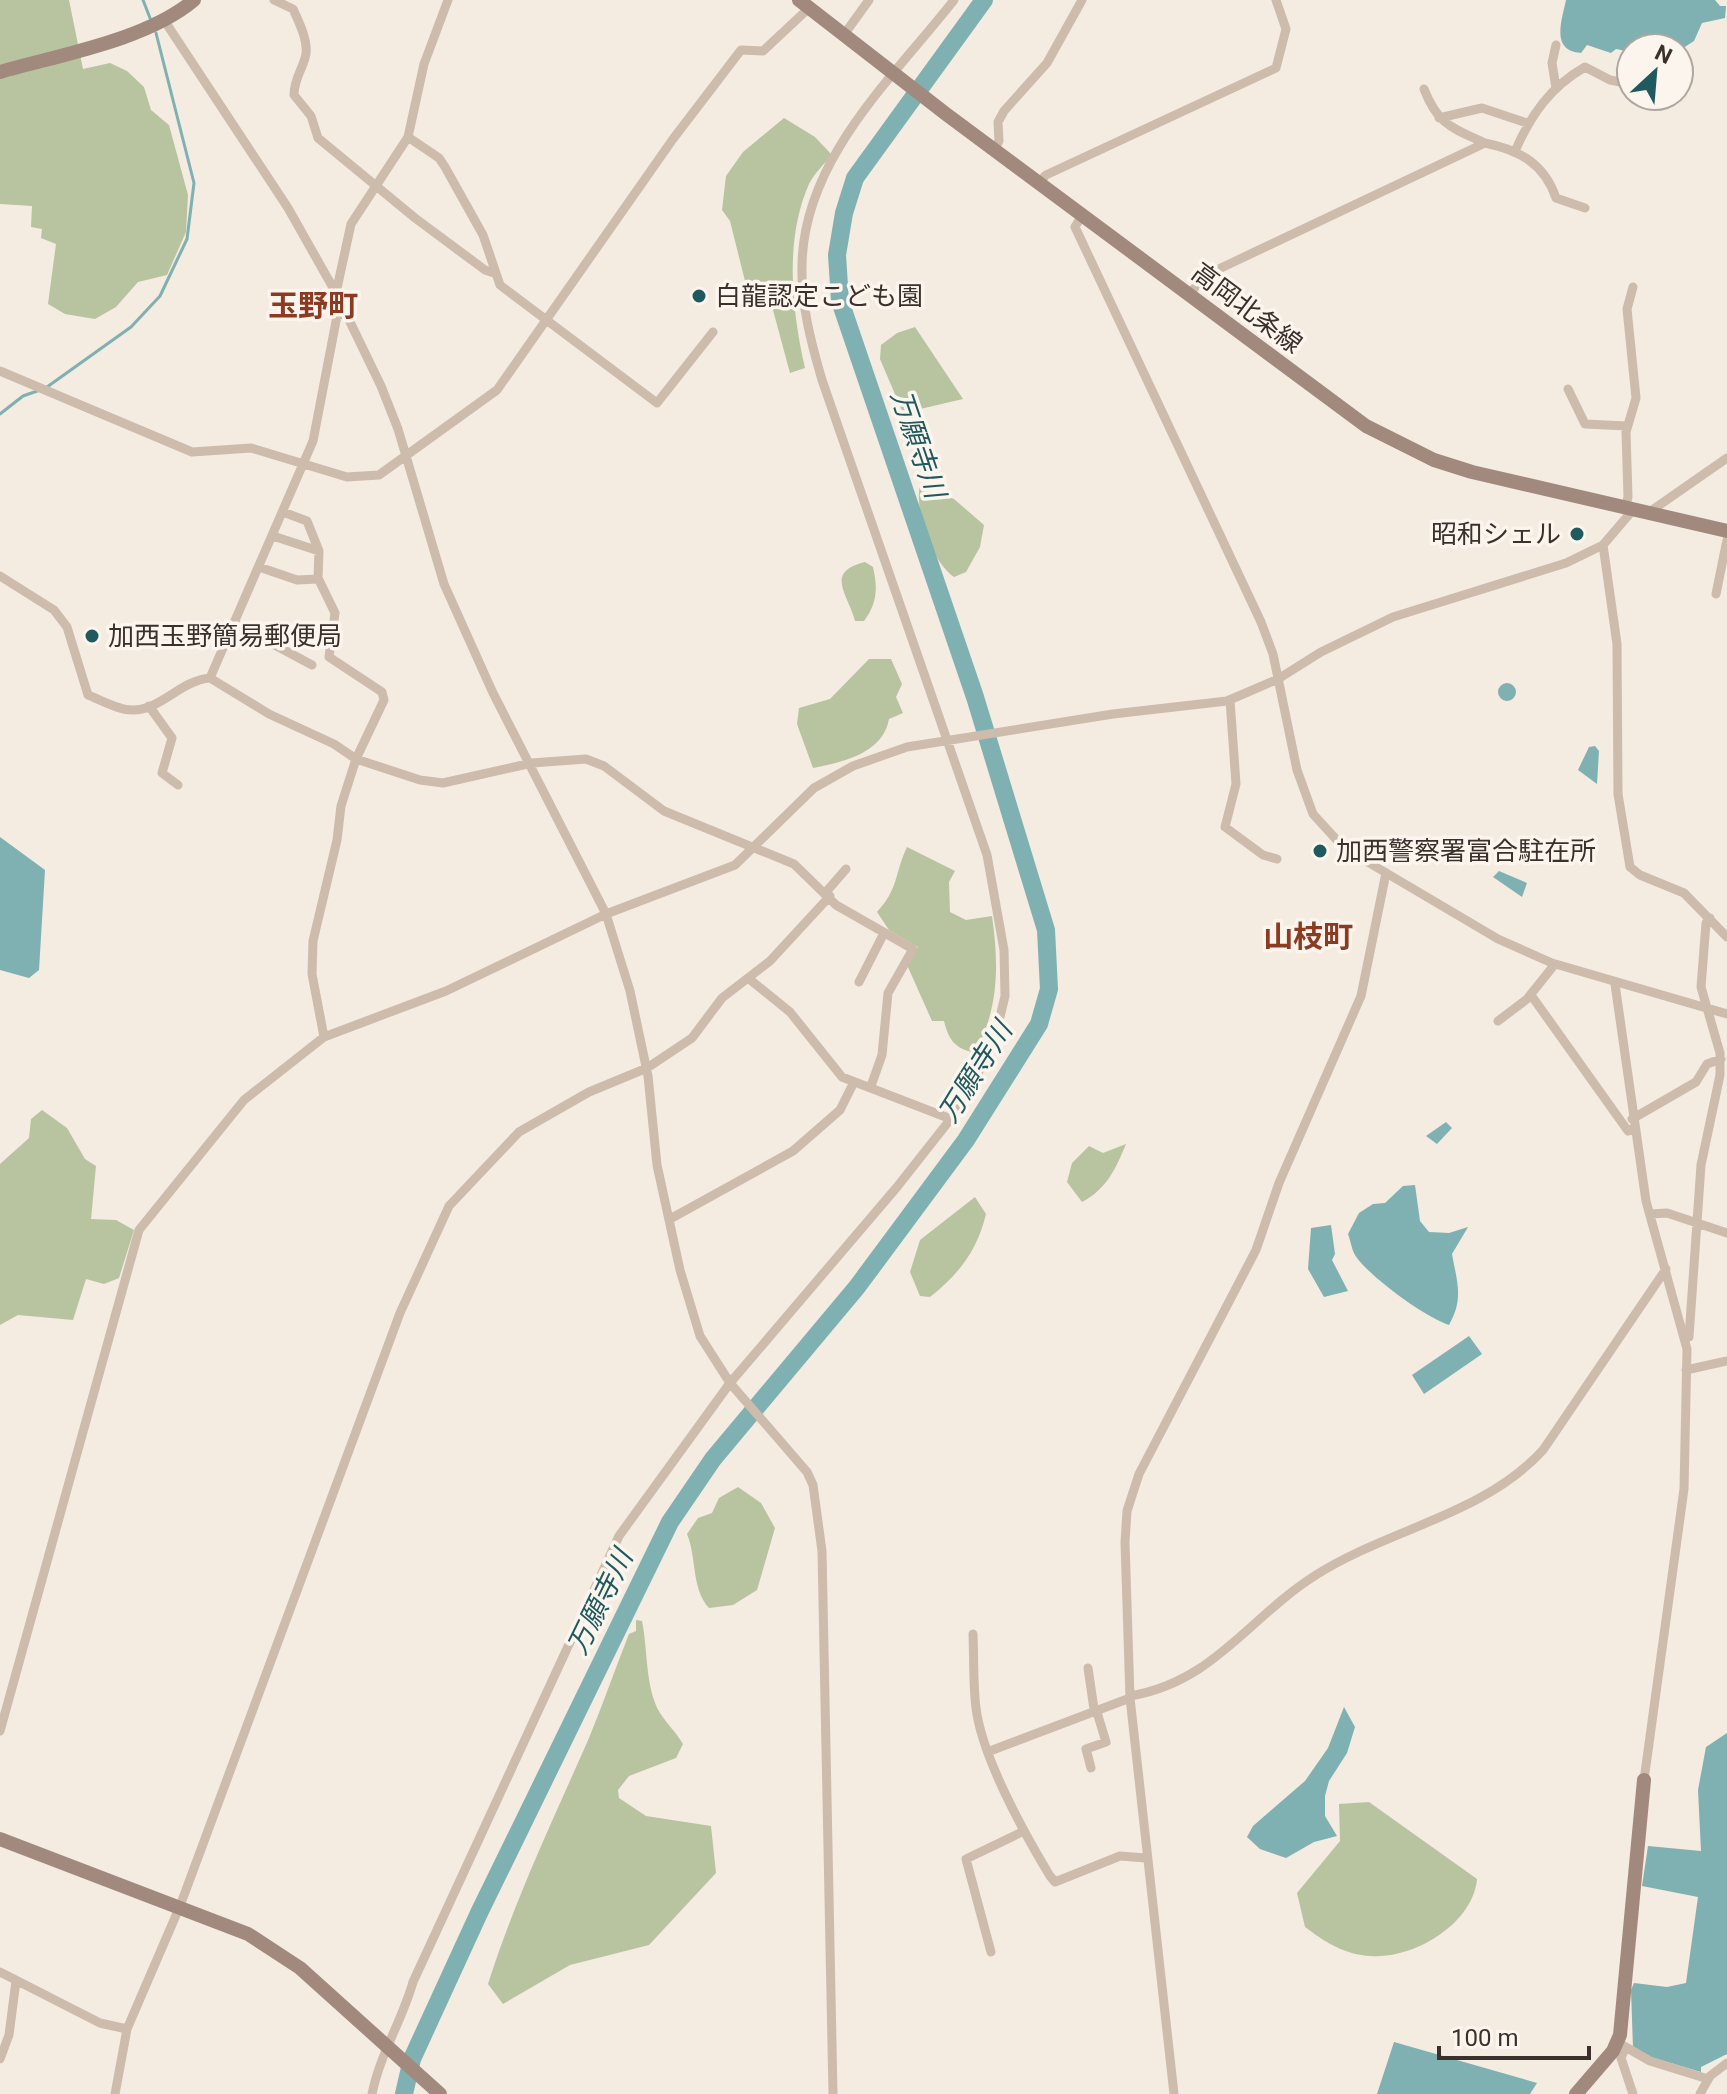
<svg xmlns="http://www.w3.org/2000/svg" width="1727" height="2094" font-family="Roboto,'Noto Sans JP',sans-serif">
<rect width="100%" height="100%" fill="#f4ebe1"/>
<path fill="#b8c4a0" d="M0 0H69L83 69 110 63 127 71 144 87 151 110 169 125 188 195 186 232 167 275 138 282 116 307 95 319 65 314 48 304 56 244 41 238 42 229 31 227 32 206 0 204Z
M784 118 815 137 832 155C824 164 814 174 809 184 784 240 792 311 805 368L790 373 770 299 749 297 730 221 722 210 726 176 743 152Z
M915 327 963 399 903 413 880 359 881 345 897 333Z
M920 486 954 499 984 525 980 547 966 572 954 577C932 562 914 511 920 486Z
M865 562 873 567C878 589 877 603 864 621H855C848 594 824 572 865 562Z
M869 659H891L902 684 896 697 903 713 889 719C883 753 844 762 813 768L797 724 799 708 830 699Z
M907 847 955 871 949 882 950 912 966 920 992 916C999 965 999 1008 975 1053 955 1048 949 1041 944 1021H932L907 965 918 947 889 930 877 912C899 888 894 875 907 847Z
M42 1110 67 1128 85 1159 96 1166 91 1219 116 1220 134 1230 119 1278 104 1284 86 1279 73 1320 18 1315 0 1325V1164L29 1138 31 1119Z
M1126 1144C1116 1168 1107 1189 1082 1202L1067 1182 1072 1163 1089 1146 1103 1153Z
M975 1197 986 1214C977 1251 959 1274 930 1297L920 1296 910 1272 920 1240Z
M738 1487 761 1503 775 1528 757 1590 733 1605 709 1608C691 1588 697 1558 687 1534L698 1518 712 1513 719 1498Z
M636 1620 642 1621C648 1650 645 1688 660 1713 667 1724 676 1732 683 1744L676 1758 629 1776 618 1790 619 1798 646 1816 711 1826 716 1873 649 1945 570 1965 503 2004 488 1984C515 1899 553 1820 589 1738 603 1704 615 1669 629 1634L636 1631Z
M1369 1802 1477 1879C1473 1924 1414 1959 1371 1956 1345 1955 1325 1942 1305 1927L1297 1893 1340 1841 1339 1804Z"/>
<path fill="#7fb0b2" d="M1566 0H1715L1720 6H1726L1725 18 1702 23 1694 41 1680 50 1679 55V48H1631V52L1616 49 1611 53 1587 45 1581 53C1550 51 1562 20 1566 0Z
M1498 692a9 9 0 1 1 18 0a9 9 0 1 1-18 0Z
M1595 746 1599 751 1597 784 1578 770 1589 747Z
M0 837 45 870 39 970 29 978 0 970Z
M1499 871 1527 883 1522 897 1493 877Z
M1446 1122 1452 1128 1437 1144 1426 1136Z
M1415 1185 1420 1221 1429 1232 1449 1233 1468 1227 1452 1254C1457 1282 1464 1299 1449 1325 1425 1317 1373 1279 1357 1258 1352 1252 1351 1242 1348 1234L1359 1213 1373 1204 1385 1203 1403 1186Z
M1331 1225 1335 1254 1332 1260 1348 1291 1324 1297 1308 1269 1311 1228Z
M1469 1336 1482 1354 1424 1394 1412 1375Z
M1344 1707 1355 1727 1347 1753 1329 1781 1325 1796V1816L1337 1836 1314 1842 1286 1858 1260 1849 1247 1837 1253 1826 1305 1781 1328 1748Z
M1727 1733V2054L1701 2067V2072L1647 2056 1633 2048 1631 1990 1634 1983 1667 1987 1686 1983 1698 1897 1642 1886 1648 1846 1701 1851 1698 1790 1706 1747Z
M1394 2042 1537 2083 1530 2094H1377Z"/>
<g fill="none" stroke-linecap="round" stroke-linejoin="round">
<path stroke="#7fb0b2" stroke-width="3" d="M143 0 150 18
M47 387 131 327 160 296 187 239 194 183 156 33
M0 414 23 396 40 390"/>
<path stroke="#7fb0b2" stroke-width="18" d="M404 2094 412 2059 479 1913 670 1522 713 1459 857 1287 966 1140 1039 1024 1049 989 1046 930 975 697 840 301 837 255 844 213 855 178 984 0"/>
<path stroke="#cdbbac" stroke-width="9" d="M274 0 293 9C299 22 310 44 305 58 301 72 294 80 294 95L311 116 318 138 415 218 485 270 494 273
M164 20 288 208 336 293 381 386 398 429 444 584 493 693 606 914 630 991 648 1076 657 1165 680 1270 700 1336 730 1383 807 1472 813 1485 822 1551 833 2094
M843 36 869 0
M1556 88 1552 63 1556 45
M1424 89C1438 125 1452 128 1485 143
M1439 118 1482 108 1527 123
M408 137 439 158 445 167 483 235 500 285 657 403 713 332
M994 150 999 141 998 122 1004 111 1047 63 1082 0
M1515 151C1531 115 1550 87 1585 67L1610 80 1631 84
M1038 183 1046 175 1276 68 1286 29 1276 0
M1082 215 1075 227 1261 622 1273 654 1297 770 1313 814 1344 848 1498 939 1552 963 1727 1014
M336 293 351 224 408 137 424 64 448 0
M1189 295 1204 276 1485 143C1519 150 1544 163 1556 198L1585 208
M0 371 192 452 251 448 347 477 379 475 497 390 673 139 741 50 763 51 808 9
M1568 389 1585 424 1627 426
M1625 509 1628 497 1626 432 1636 398 1627 309 1633 287
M283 512 307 521 319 551 318 578 335 613 329 657 382 692 384 700 356 759 341 806 337 840 313 941 312 974 324 1037
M1648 513 1727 458
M273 536 319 551
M1603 545 1617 644 1618 794 1630 867 1640 875 1684 893 1727 937
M259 567 297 580 318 579
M0 576 54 610 67 627 88 695C101 700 118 710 132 710 160 711 181 680 210 678L269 714 334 744 356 759 420 780 443 783 532 763 586 759 604 766 664 811 794 864 836 905 913 949 888 993 882 1055 871 1086
M1716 594 1727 540
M234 623 312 665
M210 678 313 441 337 316 344 313
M1230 700 1236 784 1225 827 1263 855 1277 859
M149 706 172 738 162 773 178 785
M826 892 846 869
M748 978 790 1012 842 1077 951 1119
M859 982 884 933
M1615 984 1646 1201 1687 1349 1684 1489 1644 1780
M1531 995 1628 1131 1634 1128
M1498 1021 1527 999 1555 964
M1632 1119 1696 1082 1707 1064 1721 1059
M1650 1214 1667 1213 1727 1233
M670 1219 793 1151 840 1110 854 1082
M1685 1338 1689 1337 1701 1165 1720 1075V1053L1701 987 1706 923 1710 918
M1686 1370 1727 1361
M973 1634C974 1658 973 1684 976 1708 982 1757 1024 1833 1050 1876L1055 1882 1120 1856 1146 1858
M1088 1668 1094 1709
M1130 1696C1214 1682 1249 1617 1316 1575 1388 1529 1484 1515 1543 1450L1666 1269
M0 1731 139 1230 244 1100 324 1037 446 991 606 914 735 865 814 788 853 766 907 747 1113 714 1227 701 1278 679 1321 652 1393 617 1566 563 1603 545 1632 511
M990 1751 1130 1698
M1091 1768 1086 1749 1106 1742 1096 1709
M991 1952 966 1859 1024 1831
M0 1972 100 2023 127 2029
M1617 2042 1650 2061 1708 2079
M1625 2048 1621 2058 1633 2094
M0 2059 9 2035 16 1981
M115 2094 127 2029 180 1906 400 1313 449 1206 519 1132 589 1092 647 1068 692 1038 722 998 770 961 830 896
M372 2094C380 2054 402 2021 413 1982L619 1536 730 1383 897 1187 964 1102 988 1053 1000 1017 1005 996 1004 950 987 855 822 380C811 342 801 305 802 266 803 159 893 78 954 0
M1174 2094 1130 1698 1125 1542 1127 1511 1139 1474 1256 1250 1279 1183 1361 996 1386 873
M1700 2094 1710 2076 1727 2063"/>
<path stroke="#a18a7d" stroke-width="14" d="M799 0 946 114 1366 426 1434 460 1472 472 1727 531
M0 72C59 55 147 40 194 0
M0 1839 248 1934 300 1968 440 2094
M1576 2094 1613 2051 1620 2035 1644 1780"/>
</g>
<g fill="#1f5a5e" stroke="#fbf5ee" stroke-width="3">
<circle cx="699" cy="296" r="8"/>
<circle cx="1577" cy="534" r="8"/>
<circle cx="92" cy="636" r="8"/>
<circle cx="1320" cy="851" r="8"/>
</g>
<g text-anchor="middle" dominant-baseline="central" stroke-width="7" stroke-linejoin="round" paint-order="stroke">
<g font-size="26" fill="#3b302b" stroke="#fbf5ee" text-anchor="start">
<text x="715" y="296">白龍認定こども園</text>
<text x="1561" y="534" text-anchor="end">昭和シェル</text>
<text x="108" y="636">加西玉野簡易郵便局</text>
<text x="1336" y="851">加西警察署富合駐在所</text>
</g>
<g font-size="26" fill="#3b302b" stroke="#fbf5ee">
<text transform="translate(1247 308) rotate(37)">高岡北条線</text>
</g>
<g font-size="28" font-style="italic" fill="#1f5a5e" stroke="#fbf5ee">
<text transform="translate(918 444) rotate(71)">万願寺川</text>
<text transform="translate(975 1072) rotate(-58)">万願寺川</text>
<text transform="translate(600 1602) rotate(-64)">万願寺川</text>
</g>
<g font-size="30" font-weight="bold" fill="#8c3b22" stroke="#fbf5ee">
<text x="313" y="305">玉野町</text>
<text x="1308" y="936">山枝町</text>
</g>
</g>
<g transform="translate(1655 72) rotate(26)"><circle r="38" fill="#fbf5ee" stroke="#aea6a0" stroke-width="2"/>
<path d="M0-6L14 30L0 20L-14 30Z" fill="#1f5a5e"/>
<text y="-12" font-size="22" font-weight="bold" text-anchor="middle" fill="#3b302b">N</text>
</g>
<path d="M1439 2046v12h150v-12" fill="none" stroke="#3b302b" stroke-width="4"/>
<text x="1451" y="2046" font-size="24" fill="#3b302b" stroke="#fbf5ee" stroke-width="6" paint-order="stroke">100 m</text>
</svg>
